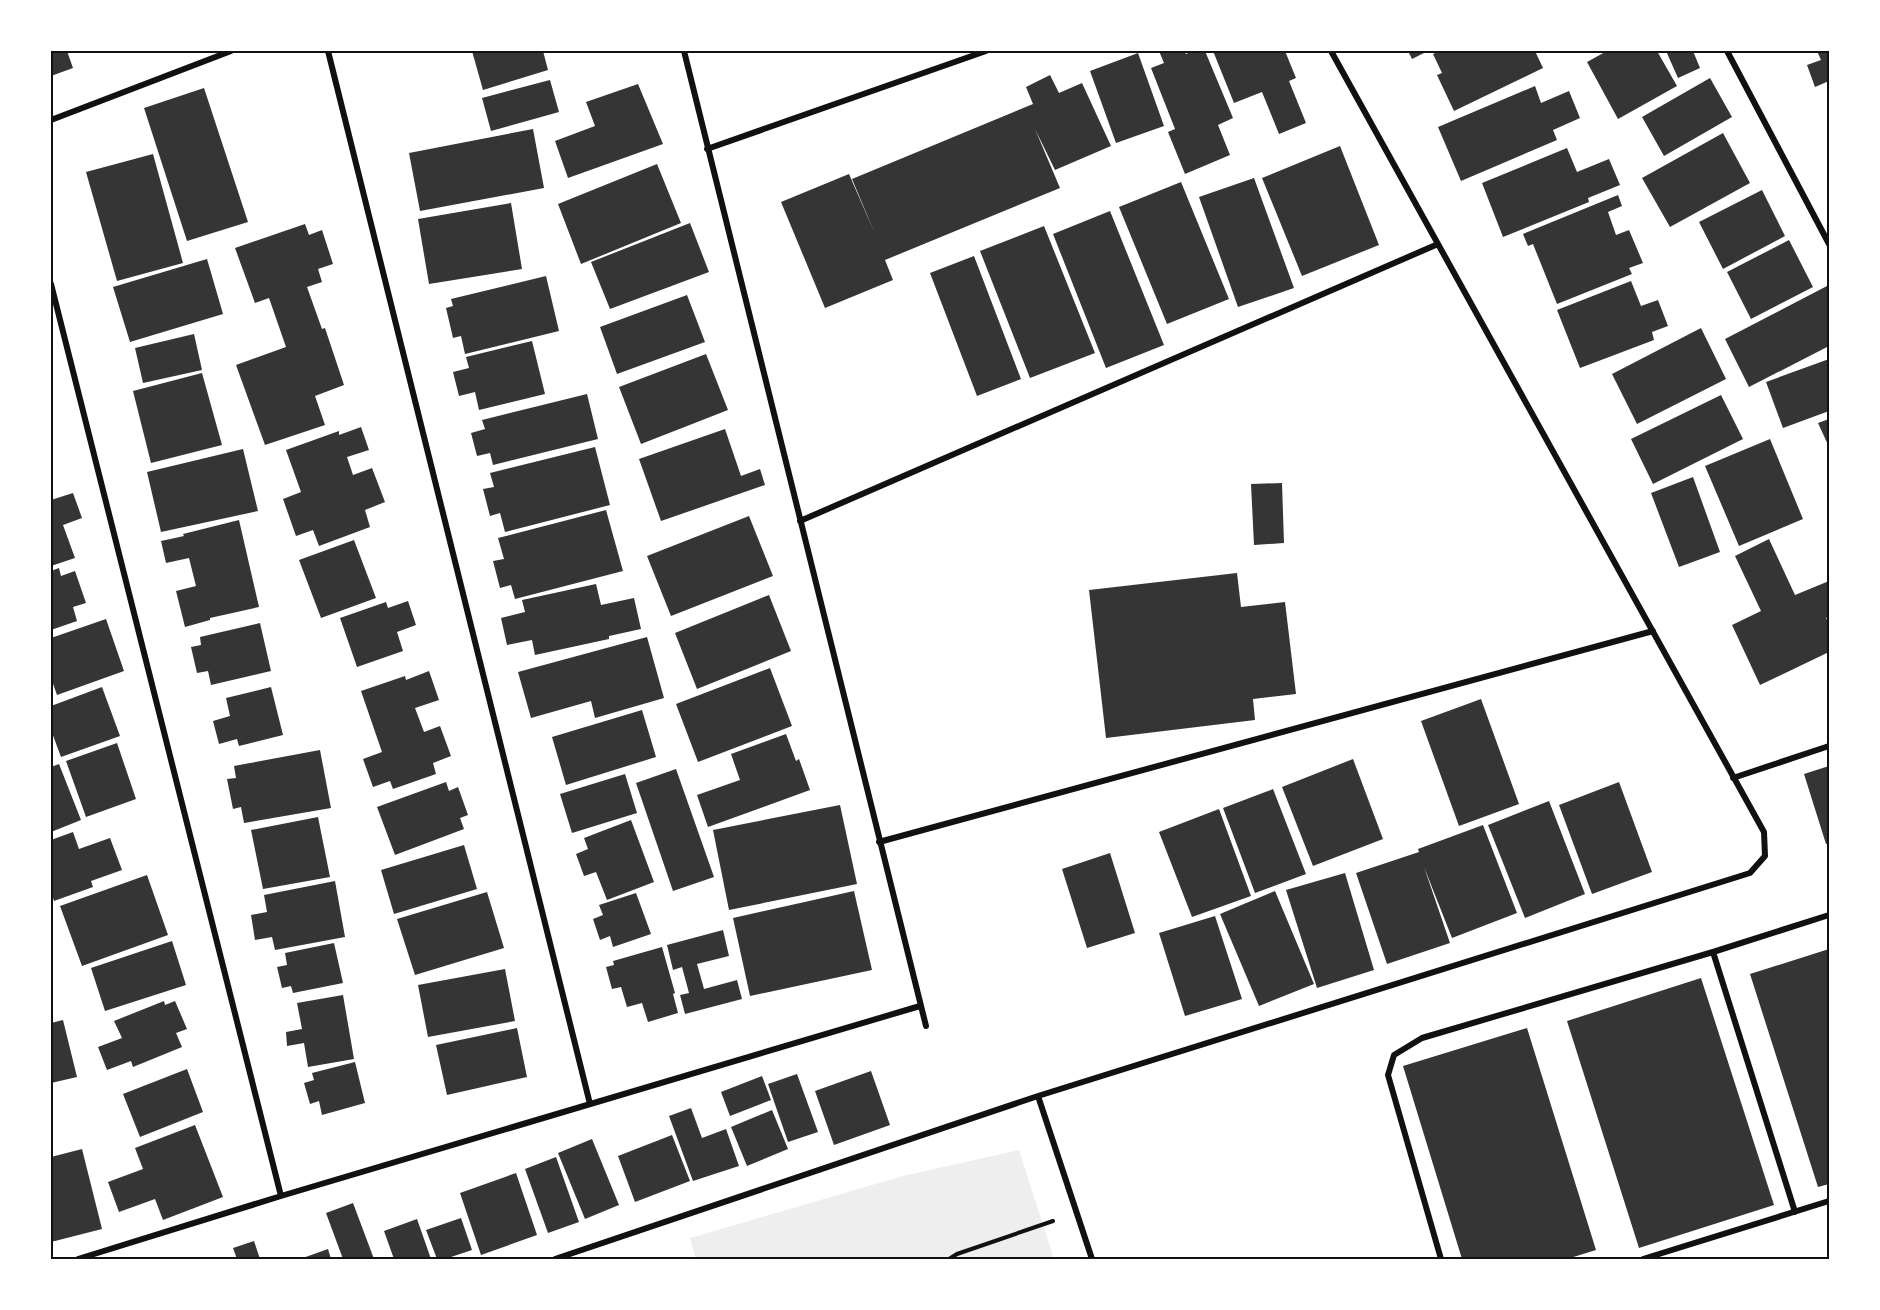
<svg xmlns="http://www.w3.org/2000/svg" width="1880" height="1310" font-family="Ubuntu,sans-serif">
<rect width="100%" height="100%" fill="#fff"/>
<path fill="#eee" d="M1019 1150 1054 1259H696L690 1238 903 1176Z"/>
<path fill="#353535" d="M51 51H67L73 68 51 76Z
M472 51H543L548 70 483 90Z
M1159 51H1184L1186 54 1193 51H1205L1233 118 1218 125 1230 155 1185 174 1168 132 1175 129 1151 68 1164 63Z
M1213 51H1285L1296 78 1289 81 1306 123 1279 134 1262 92 1234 103Z
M1408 51H1428L1412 59Z
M1440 51H1535L1543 68 1454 111 1437 75 1442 73 1433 54Z
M1607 51H1657L1677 86 1618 119 1587 62Z
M1666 51H1693L1700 68 1678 78Z
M1817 51H1829V81L1815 87 1807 65 1821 60Z
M1138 53 1164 126 1116 143 1090 71Z
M1050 75 1059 93 1082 83 1111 146 1055 170 1035 129 1060 188 885 260 893 280 825 308 781 202 849 174 875 234 852 179 1033 104 1026 87Z
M1710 78 1732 117 1664 156 1642 117Z
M550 80 559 112 491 131 482 98Z
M638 84 663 144 568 178 555 141 595 126 586 102Z
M1535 86 1541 103 1569 91 1580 118 1553 130 1557 140 1461 181 1438 127Z
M204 88 248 222 187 241 144 108Z
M533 129 544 188 420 211 409 153Z
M1723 133 1750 183 1670 227 1642 178Z
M1340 146 1379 245 1302 276 1262 178Z
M1567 148 1577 172 1609 159 1620 185 1588 198 1589 202 1503 237 1482 183Z
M153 154 183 263 117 281 86 172Z
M657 164 681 223 581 264 558 204Z
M1254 178 1294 288 1238 307 1199 197Z
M1181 182 1229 299 1167 324 1119 207Z
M1762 190 1785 236 1723 269 1699 222Z
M1618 195 1622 206 1608 212 1616 235 1629 230 1643 263 1629 268 1632 274 1557 304 1533 244 1528 246 1523 234Z
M511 203 522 269 429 284 418 219Z
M1110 211 1164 345 1106 368 1053 234Z
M690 223 709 272 610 309 591 262Z
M305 224 309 235 322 230 333 264 318 269 322 282 307 287 322 329 325 328 344 385 315 396 325 425 265 445 236 365 286 347 269 298 255 303 235 248Z
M1044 226 1095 353 1030 378 980 251Z
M1789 240 1813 287 1751 319 1727 272Z
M974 256 1021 379 977 396 930 273Z
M207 259 223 314 130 342 113 287Z
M546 276 559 331 465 354 461 336 453 338 446 308 453 306 451 299Z
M1631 281 1641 306 1658 300 1668 326 1652 332 1654 340 1580 368 1557 310Z
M1827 286 1829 290V346L1749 387 1725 339Z
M687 295 705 342 617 374 600 327Z
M1701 328 1726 379 1637 424 1612 374Z
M194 334 202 370 143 383 135 348Z
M532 341 545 394 479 410 475 392 459 396 453 372 469 368 466 357Z
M706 354 728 410 641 444 619 387Z
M1829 359V411L1783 428 1766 382Z
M202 373 222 445 151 463 133 391Z
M587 394 598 439 493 465 490 453 477 456 471 433 485 429 482 420Z
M1721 395 1743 439 1653 484 1631 439Z
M1829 419V447L1818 423Z
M361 427 369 450 347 457 353 475 372 468 385 502 365 510 370 527 319 546 313 530 296 536 283 499 301 492 286 450 339 431V435Z
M725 429 741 476 760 469 765 485 661 521 639 459Z
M1770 439 1803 519 1739 546 1705 466Z
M595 447 610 505 505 532 500 513 490 516 483 489 494 487 490 473Z
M243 449 258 511 161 532 147 472Z
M1693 477 1720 552 1679 567 1651 493Z
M1282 483 1284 543 1254 545 1251 484Z
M73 493 82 518 63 525 75 558 51 566V500Z
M606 510 623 571 515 599 511 585 500 588 493 561 504 559 498 538Z
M749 516 773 576 671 616 647 556Z
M239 520 259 607 210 618V620L185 627 176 591 196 586 189 558 166 563 161 541 184 536 183 534Z
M1769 539 1795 595 1829 581V617L1826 618 1829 623V652L1760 685 1732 625 1761 611 1735 556Z
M354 540 376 598 321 618 299 560Z
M59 568 61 576 75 571 86 603 73 607 77 621 51 630V571Z
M1237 573 1241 607 1285 602 1296 694 1253 699 1255 720 1106 738 1089 590Z
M596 584 601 605 634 598 641 629 609 636V639L535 655 532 640 507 645 501 618 525 612 522 600Z
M769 595 791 651 697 689 675 633Z
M408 601 416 625 397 632 403 651 357 667 340 618 386 602 388 608Z
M106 619 124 671 57 695 51 678V638Z
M260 623 271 671 211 685 208 671 197 673 191 647 201 645 200 637Z
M647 637 664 698 595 718 591 701 531 718 518 672Z
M770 668 792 726 698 762 676 704Z
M429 671 439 700 415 708 424 732 440 726 451 756 433 763 436 774 393 789 390 781 373 787 363 759 382 752 361 691 405 676 406 680Z
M102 687 120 736 61 757 51 730V706Z
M271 687 283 735 239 746 237 739 219 744 213 721 230 716 226 698Z
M1481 699 1519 804 1459 826 1421 721Z
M642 710 656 757 566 785 552 737Z
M786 734 796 761 799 759 810 790 708 827 697 795 740 780 731 754Z
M117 743 136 799 86 817 66 761Z
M320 750 331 808 244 823 241 807 233 809 227 779 236 778 234 766Z
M1353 759 1383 839 1313 866 1282 787Z
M59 764 81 820 51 832V767Z
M1829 766V843L1826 844 1804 774Z
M676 769 714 877 673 891 636 783Z
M625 774 637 813 572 833 560 794Z
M446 782 449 791 458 787 468 815 460 818 464 829 395 855 377 807Z
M1619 782 1652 872 1592 894 1559 805Z
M1273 789 1306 874 1255 893 1223 808Z
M1549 801 1585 894 1525 918 1488 825Z
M840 805 857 884 729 910 713 830Z
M1219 809 1251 896 1192 917 1159 832Z
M318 817 330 877 263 889 251 830Z
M631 820 654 882 607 900 596 872 584 876 576 854 588 849 584 838Z
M1483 825 1517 913 1452 938 1424 867 1450 943 1387 964 1356 873 1419 852 1418 849Z
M73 832 79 849 110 838 122 870 91 881 93 887 54 901 51 891V840Z
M464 845 477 889 394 914 381 870Z
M1110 853 1135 933 1087 948 1062 869Z
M1345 873 1374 970 1317 988 1286 890Z
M147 875 168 935 82 966 60 906Z
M335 881 345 937 275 950 272 937 255 940 251 915 267 912 264 895Z
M854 891 872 970 750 996 733 918Z
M1275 891 1314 984 1259 1006 1220 914Z
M487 892 504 948 415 975 397 919Z
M636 893 651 934 613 947 610 936 600 940 593 919 603 915 599 905Z
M1215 916 1242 999 1185 1016 1159 933Z
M723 930 729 956 697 964 704 989 737 980 742 999 685 1014 680 995 689 993 682 967 673 970 667 945Z
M172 941 186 985 105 1011 91 968Z
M334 943 343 983 293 993 291 986 282 988 277 967 287 965 285 953Z
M662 947 675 993 673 994 678 1013 648 1022 642 1003 627 1007 621 987 612 989 606 967 614 965 613 961Z
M1829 949V1184L1818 1187 1750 974Z
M505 969 515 1021 428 1037 418 985Z
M1701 978 1774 1205 1639 1248 1567 1021Z
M343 995 354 1059 308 1067 304 1043 287 1046 286 1032 302 1029 297 1003Z
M164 1001 165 1005 175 1001 187 1029 176 1033 182 1047 133 1067 131 1061 107 1070 98 1047 122 1038 114 1021Z
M63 1020 77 1077 51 1083V1023Z
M517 1028 527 1077 447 1095 436 1045Z
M1527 1028 1596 1250 1567 1259H1462L1403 1066Z
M355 1062 365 1103 322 1115 319 1101 310 1104 304 1083 314 1080 312 1073Z
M187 1069 203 1112 140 1137 123 1094Z
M871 1071 890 1125 834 1145 815 1091Z
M797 1074 818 1132 788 1142 768 1084Z
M762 1076 771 1100 730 1116 721 1092Z
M691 1108 702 1138 726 1129 739 1166 693 1181 669 1116Z
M772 1110 788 1149 747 1166 731 1127Z
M195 1125 223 1197 163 1220 155 1199 119 1212 108 1182 143 1169 135 1148Z
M672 1135 690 1181 635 1202 618 1156Z
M592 1139 619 1205 585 1219 558 1153Z
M82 1149 102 1229 51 1242V1157Z
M556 1157 579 1222 548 1233 525 1169Z
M516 1173 537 1235 481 1255 460 1193Z
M353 1203 374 1259H343L326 1213Z
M461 1218 472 1250 445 1259H437L426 1230Z
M417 1219 431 1259H394L384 1231Z
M254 1241 260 1259H237L233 1248Z
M328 1249 331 1259H300Z"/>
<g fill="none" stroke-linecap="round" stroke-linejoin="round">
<path stroke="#111" stroke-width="4" d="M949 1259 957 1254 1053 1221"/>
<path stroke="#111" stroke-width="6" d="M328 51 590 1104
M684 51 926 1026
M1727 51 1829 244
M51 120 231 51
M707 149 986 51
M51 284 281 1196
M800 521 1438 244
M1733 778 1829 746
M879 842 1653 631
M1713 952 1795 1212
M1038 1096 1092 1259
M78 1259 281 1196 920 1006
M555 1259 1038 1096 1750 873 1765 856 1764 832 1331 51
M1441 1259 1388 1075 1394 1055 1422 1038 1713 952 1829 915
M1643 1259 1829 1201"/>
</g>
<rect width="1880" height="1310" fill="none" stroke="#ffffff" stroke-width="105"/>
<rect x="52" y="52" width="1776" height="1206" fill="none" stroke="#111" stroke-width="2"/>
</svg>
